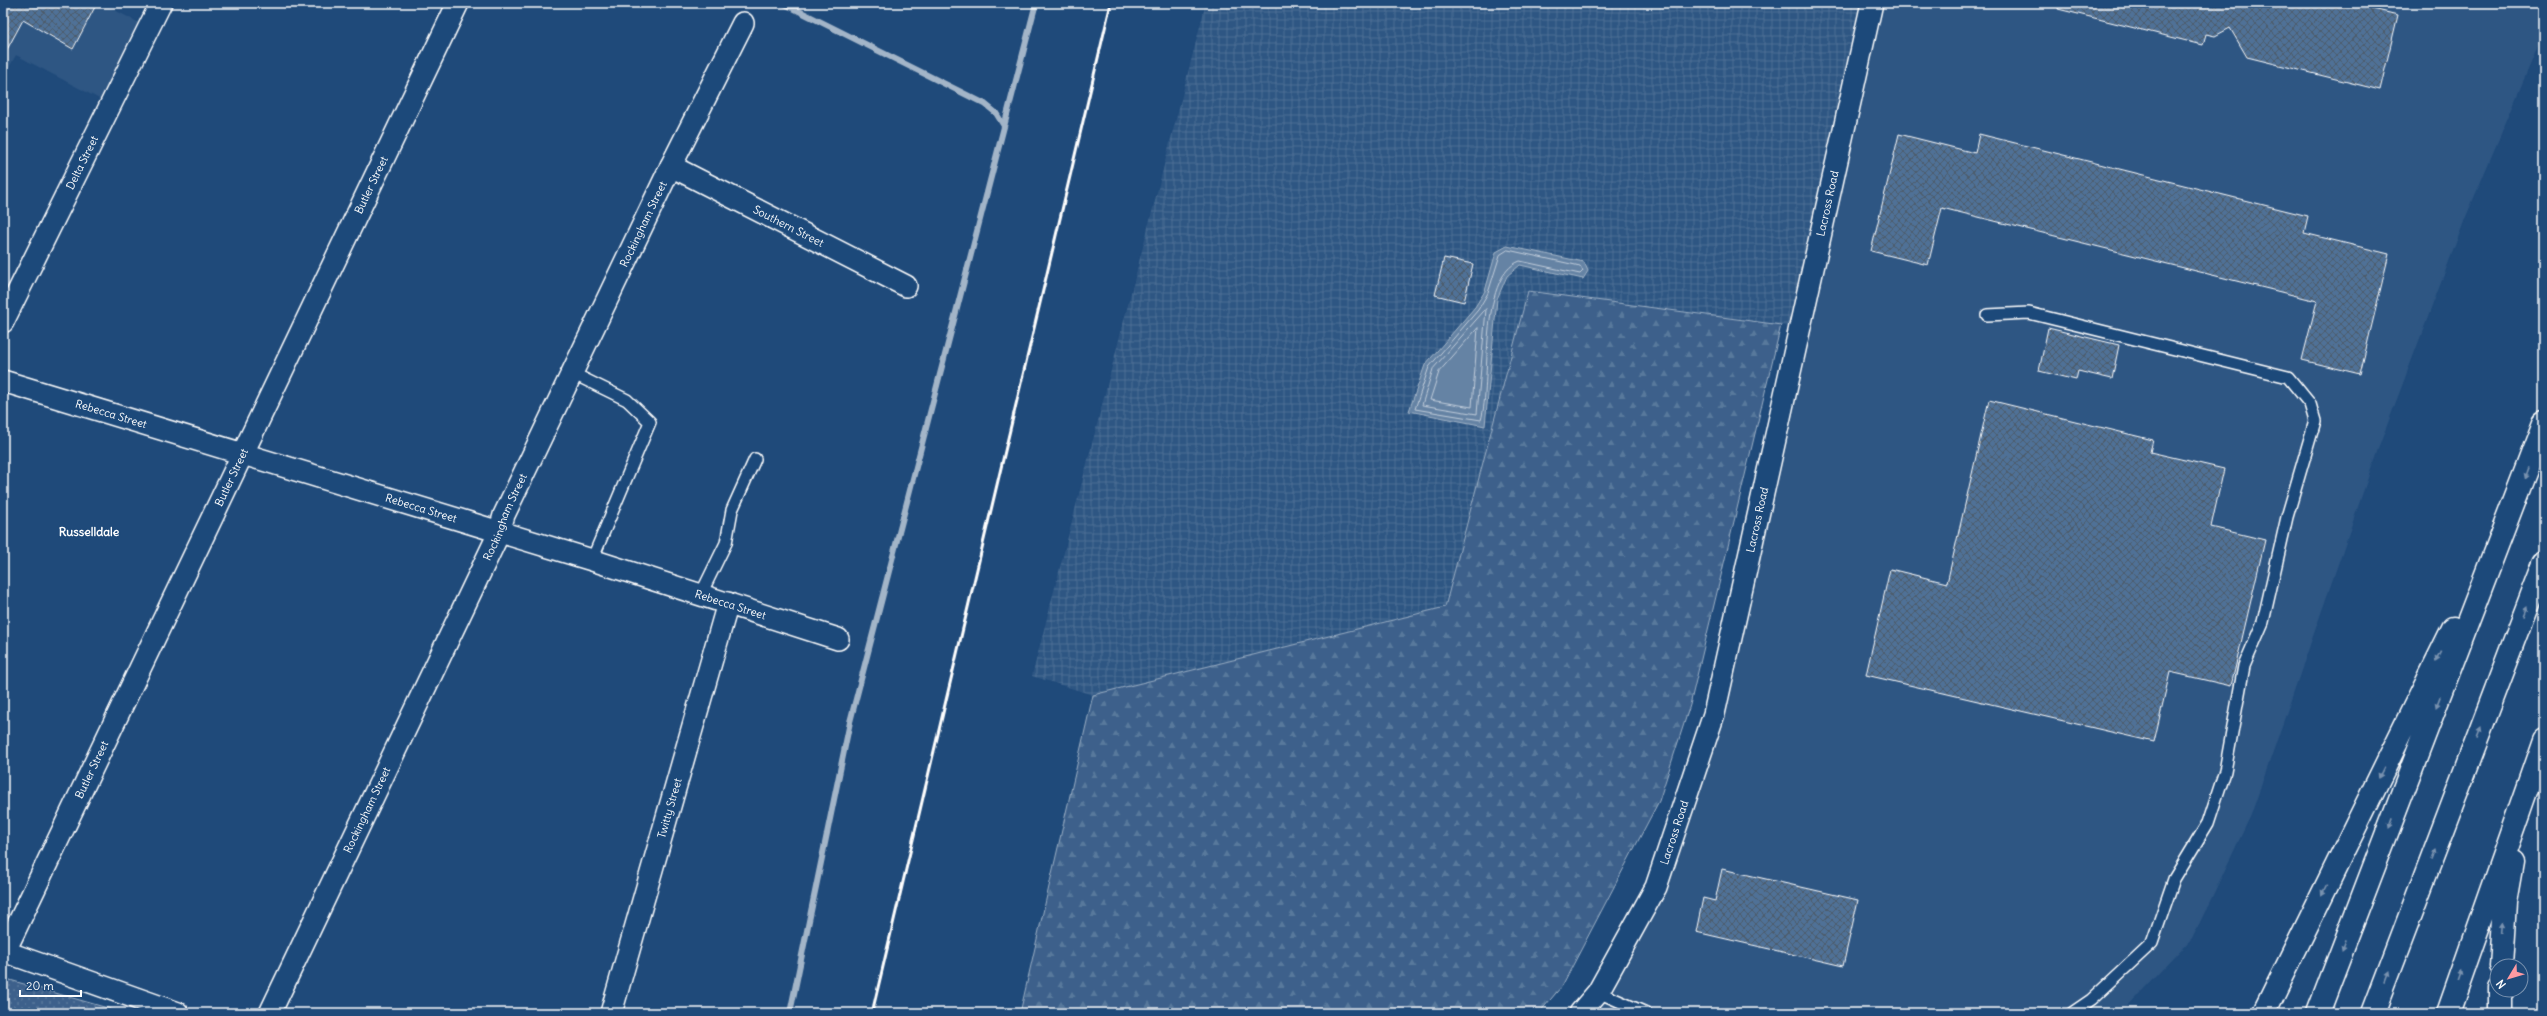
<svg xmlns="http://www.w3.org/2000/svg" width="2547" height="1016" font-family="Delius,sans-serif">
<defs>
<pattern id="industrial-grid" width="8" height="8" patternUnits="userSpaceOnUse"><rect width="8" height="8" fill="#2e5683"/><path d="M0 4h8M4 0v8" fill="none" stroke="#4d6f96"/></pattern>
<pattern id="green-dots" width="8" height="8" patternUnits="userSpaceOnUse"><rect width="8" height="8" fill="#3c618b"/><path d="M2 2h.1M6 6h.1" fill="none" stroke="#59799c" stroke-width="1.8" stroke-linecap="round"/></pattern>
<pattern id="forest-firs" width="22" height="20" patternUnits="userSpaceOnUse"><rect width="22" height="20" fill="#3c618b"/><path d="M5 1l3.5 6h-7zM16 11l3.5 6h-7z" fill="#59799c"/></pattern>
<pattern id="building-cross-hatch" width="8" height="8" patternUnits="userSpaceOnUse"><rect width="8" height="8" fill="#507197"/><path d="M0 0l8 8M0 8l8-8" fill="none" stroke="#4e5b6a"/></pattern>
</defs>
<rect width="100%" height="100%" fill="#1f4a7a"/>
<filter id="ink" filterUnits="userSpaceOnUse"><feTurbulence type="fractalNoise" baseFrequency=".025" numOctaves="2"/><feDisplacementMap in="SourceGraphic" scale="8" xChannelSelector="R" yChannelSelector="G"/><feConvolveMatrix kernelMatrix="1 2 1 2 8 2 1 2 1" color-interpolation-filters="sRGB"/></filter>
<g filter="url(#ink)">
<path fill="#2e5683" d="M3 3H101L149 28 111 105 16 55 3 78Z
M1872 3H2544V32L2465 219 2377 452 2251 815 2192 939 2122 1013H1580L1656 887 1714 714Z"/>
<path fill="url(#industrial-grid)" d="M1206 3H1872L1799 330 1781 325 1528 291 1445 607 1093 695 1032 676Z"/>
<path fill="url(#green-dots)" stroke="#9eb0c5" d="M3 978 125 1013H3Z"/>
<path fill="url(#forest-firs)" stroke="#9eb0c5" d="M1528 291 1781 325 1690 705 1659 801 1562 986 1539 1013H1020L1093 695 1445 607Z"/>
<path fill="#6583a4" stroke="#a3b5c8" d="M1507 246 1584 262 1588 271 1583 279 1520 265 1507 276 1497 299 1485 426 1409 411 1425 365 1475 307 1485 291 1496 252Z"/>
<g fill="none" stroke-linecap="round" stroke-linejoin="round">
<path stroke="#c1cddb" stroke-width="1" d="M1508 250 1580 266 1583 271 1580 274 1520 261C1477 277 1492 384 1481 420L1415 409 1429 367 1478 310 1488 293 1500 255Z
M1486 309 1477 414 1422 405 1433 369Z
M1478 328 1472 407 1430 400 1439 372Z"/>
<path stroke="#a3b5c8" stroke-width="6" d="M783 3 985 104 996 113 1004 126
M790 1013 850 722 1036 3"/>
</g>
<path fill="url(#building-cross-hatch)" stroke="#fff" d="M3 3H97L73 49 23 20 3 57Z
M2059 3H2347L2398 15 2380 90 2247 57 2230 28 2215 36 2206 34 2203 45 2058 9Z
M1899 134 1975 153 1979 134 2308 216 2304 233 2389 254 2360 374 2302 360 2317 301 1942 208 1928 265 1871 251Z
M1444 258 1473 264 1464 302 1435 295Z
M2048 328 2119 345 2112 379 2078 371 2076 380 2039 371Z
M1989 400 2153 440 2150 452 2224 469 2211 527 2265 540 2231 686 2170 672 2154 742 1866 675 1890 569 1947 583Z
M1722 869 1858 900 1843 966 1696 932 1703 898 1715 901Z"/>
<g fill="none" stroke-linecap="round" stroke-linejoin="round">
<defs>
<path id="service" d="M1987 315 2029 313 2288 377 2310 404 2315 421 2287 517 2263 622 2244 666 2225 771 2208 823 2174 879 2152 943 2091 1000 2072 1013
M572 373 627 400 650 422 592 560
M701 594 726 543 732 510 755 459
M1598 992 1646 1013"/>
<g id="minor">
<path id="s1" d="M671 166 906 286"/>
<path id="s2" d="M3 322 161 3"/>
<path id="s3" d="M3 381 592 560 838 639"/>
<path d="M3 951 178 1013"/>
<path id="s4" d="M5 951 458 3"/>
<path id="s5" d="M270 1013 499 533 504 515 671 166 743 23"/>
<path id="s6" d="M611 1013 728 603"/>
<path id="s7" d="M1580 1013 1598 992 1656 887 1714 714 1872 3"/>
</g>
<path id="motorway" d="M2501 966 2505 902 2512 862
M2500 990V1013
M2264 1013 2453 628
M2318 1013 2544 423
M2373 1013 2544 563
M2448 1013 2544 740"/>
</defs>
<use href="#service" stroke="#fff" stroke-width="14"/>
<use href="#minor" stroke="#fff" stroke-width="24"/>
<use href="#motorway" stroke="#fff" stroke-width="25"/>
<use href="#service" stroke="#1f4a7a" stroke-width="11"/>
<use href="#minor" stroke="#1f4a7a" stroke-width="21"/>
<use href="#motorway" stroke="#1f4a7a" stroke-width="22"/>
<path stroke="#fff" stroke-width="3" d="M872 1013 1111 3"/>
</g>
<defs><path id="oneway-solid" d="M-6-.8H1V-3.2L6.5 0L1 3.2V.8H-6Z"/></defs>
<g fill="#7992af">
<use href="#oneway-solid" transform="translate(2526 473) rotate(110)"/>
<use href="#oneway-solid" transform="translate(2525 612) rotate(-69)"/>
<use href="#oneway-solid" transform="translate(2439 657) rotate(116)"/>
<use href="#oneway-solid" transform="translate(2438 702) rotate(111)"/>
<use href="#oneway-solid" transform="translate(2479 733) rotate(-69)"/>
<use href="#oneway-solid" transform="translate(2381 773) rotate(116)"/>
<use href="#oneway-solid" transform="translate(2391 823) rotate(111)"/>
<use href="#oneway-solid" transform="translate(2433 855) rotate(-69)"/>
<use href="#oneway-solid" transform="translate(2324 890) rotate(116)"/>
<use href="#oneway-solid" transform="translate(2503 927) rotate(-86)"/>
<use href="#oneway-solid" transform="translate(2344 945) rotate(111)"/>
<use href="#oneway-solid" transform="translate(2460 976) rotate(-71)"/>
<use href="#oneway-solid" transform="translate(2387 977) rotate(-69)"/>
</g>
</g>
<g text-anchor="middle" dominant-baseline="central" stroke-width="3" stroke-linejoin="round" paint-order="stroke">
<g font-size="11" fill="#fff" stroke="#1f4a7a">
<text stroke="none"><textPath href="#s2" startOffset="178">Delta Street</textPath></text>
<text stroke="none"><textPath href="#s4" startOffset="849">Butler Street</textPath></text>
<text stroke="none"><textPath href="#s7" startOffset="853">Lacross Road</textPath></text>
<text stroke="none"><textPath href="#s5" startOffset="873">Rockingham Street</textPath></text>
<text stroke="none"><textPath href="#s1" startOffset="132">Southern Street</textPath></text>
<text stroke="none"><textPath href="#s3" startOffset="113">Rebecca Street</textPath></text>
<text stroke="none"><textPath href="#s4" startOffset="525">Butler Street</textPath></text>
<text stroke="none"><textPath href="#s3" startOffset="437">Rebecca Street</textPath></text>
<text stroke="none"><textPath href="#s5" startOffset="549">Rockingham Street</textPath></text>
<text stroke="none"><textPath href="#s7" startOffset="529">Lacross Road</textPath></text>
<text stroke="none"><textPath href="#s3" startOffset="761">Rebecca Street</textPath></text>
<text stroke="none"><textPath href="#s4" startOffset="201">Butler Street</textPath></text>
<text stroke="none"><textPath href="#s6" startOffset="213">Twitty Street</textPath></text>
<text stroke="none"><textPath href="#s5" startOffset="225">Rockingham Street</textPath></text>
<text stroke="none"><textPath href="#s7" startOffset="205">Lacross Road</textPath></text>
</g>
<g font-size="12" font-weight="bold" fill="#fff" stroke="#1f4a7a">
<text x="89" y="531">Russelldale</text>
</g>
</g>
<rect width="2547" height="1016" fill="none" stroke="#1f4a7a" stroke-width="16"/>
<rect x="8" y="8" width="2531" height="1000" fill="none" stroke="#fff" stroke-width="1.5" filter="url(#ink)"/>
<g transform="translate(2509 978) rotate(232)"><circle r="19" fill="#1f4a7a" stroke="#7992af"/>
<path d="M0-3L7 15L0 10L-7 15Z" fill="#ff9aa2"/>
<text y="-6" font-size="11" font-weight="bold" text-anchor="middle" fill="#ffffff">N</text>
</g>
<path d="M20 990v6h61v-6" fill="none" stroke="#ffffff" stroke-width="2"/>
<text x="26" y="990" font-size="12" fill="#ffffff" stroke="#1f4a7a" stroke-width="3" paint-order="stroke">20 m</text>
</svg>
